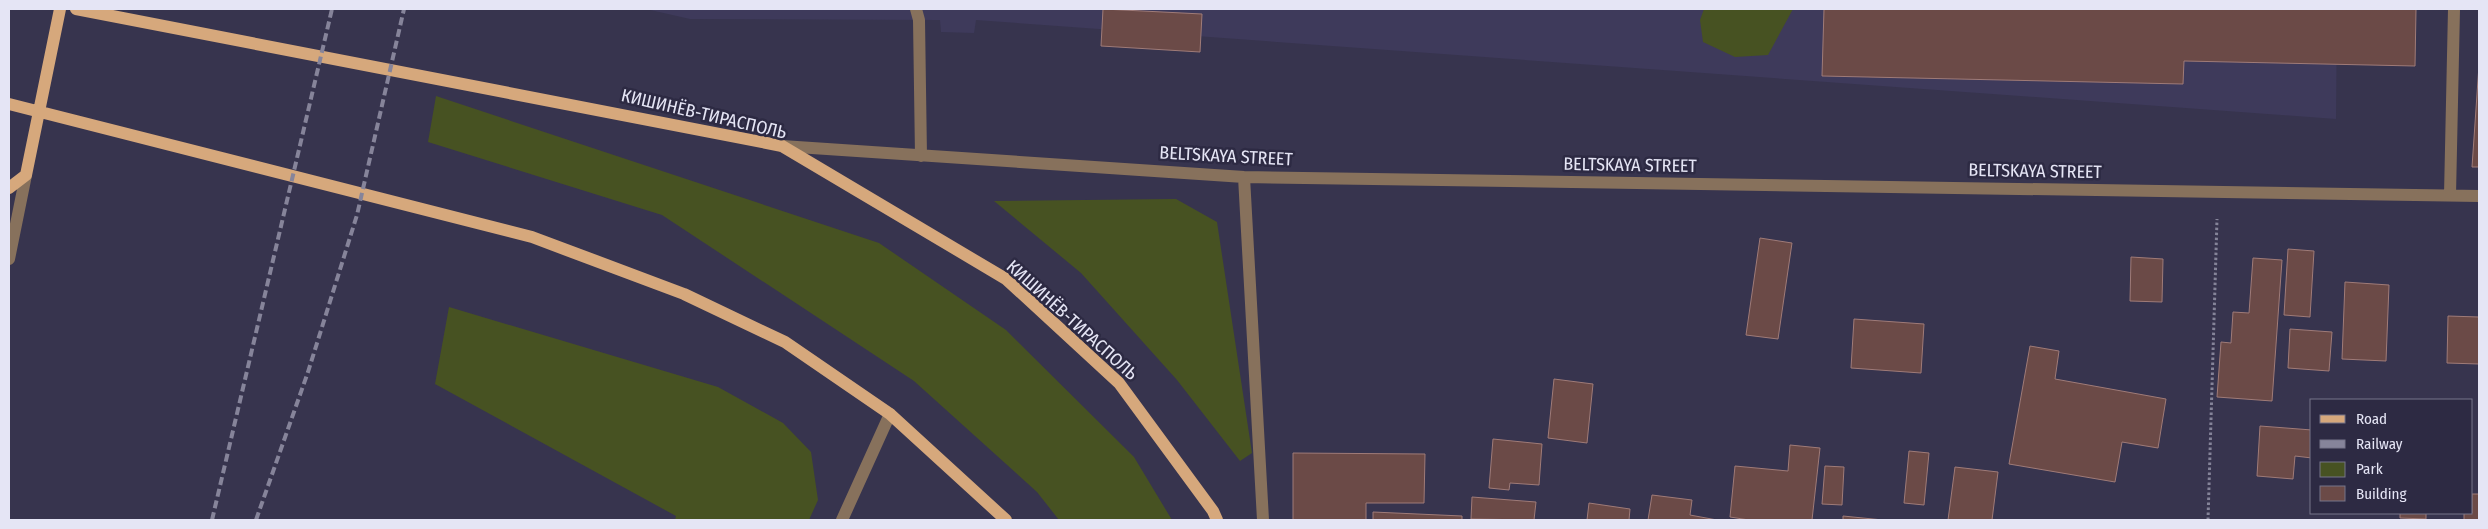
<svg xmlns="http://www.w3.org/2000/svg" width="2488" height="529" font-family="'Fira Sans Condensed',sans-serif">
<rect width="100%" height="100%" fill="#37344e"/>
<path fill="#3e3a5b" d="M646 9H2337L2336 119 976 20 974 33 941 32 940 20 690 19Z"/>
<path fill="#475222" d="M1704 9H1793L1768 55 1735 57 1703 42 1700 20Z
M436 96 879 243 1006 330 1134 457 1172 520H1059L1037 492 914 381 662 215 428 142Z
M1176 199 1217 222 1252 453 1240 461 1177 380 1081 273 994 201Z
M449 307 718 387 783 423 811 452 818 500 809 520H675L676 516 435 384Z"/>
<path fill="#6b4a47" stroke="#9f7b78" d="M1103 9 1202 14 1200 52 1101 46Z
M1824 9H2416L2415 66 2184 61 2183 84 1822 76Z
M2479 65V167H2472Z
M1760 238 1792 243 1778 339 1746 335Z
M2288 249 2314 251 2310 317 2284 315Z
M2131 257 2163 259 2162 302 2130 301Z
M2253 258 2282 260 2272 401 2217 397 2221 342 2231 343 2233 312 2249 313Z
M2345 282 2389 285 2386 361 2342 359Z
M2448 316 2479 317V364L2447 363Z
M1854 319 1924 324 1921 373 1851 368Z
M2290 329 2332 332 2329 371 2288 368Z
M2030 346 2059 351 2055 379 2166 399 2158 448 2122 442 2115 482 2009 464Z
M1554 379 1593 384 1587 443 1548 438Z
M2260 426 2312 430V458L2295 456 2293 479 2257 476Z
M1493 439 1542 444 1539 485 1510 483 1509 490 1489 488Z
M1790 445 1820 448 1812 520H1749L1730 517 1735 466 1788 471Z
M1909 451 1929 453 1924 505 1904 503Z
M1293 453 1425 454 1424 503H1366V520H1293Z
M1825 466 1844 467 1842 505 1822 504Z
M1955 467 1998 472 1992 520H1948Z
M2472 494H2479V520H2464V513H2472Z
M1652 495 1692 500 1690 515 1717 520H1648Z
M1472 497 1536 502 1534 520 1471 519Z
M1589 503 1630 509 1629 520H1587Z
M1373 512 1462 516V520H1373Z
M2400 513H2426V519L2400 518Z
M1843 516 1883 520H1843Z"/>
<g fill="none" stroke-linecap="round" stroke-linejoin="round">
<path stroke="#858499" stroke-width="3" stroke-dasharray="2.5 2.5" stroke-linecap="butt" d="M2208 520 2217 219"/>
<path stroke="#87715c" stroke-width="12" d="M916 9 919 20 921 156
M782 146 1244 177 2479 196
M1244 177 1263 520
M2450 195 2454 9
M9 259 26 175
M842 520 890 414"/>
<path stroke="#d6a87c" stroke-width="12" d="M76 9 782 146 1006 279 1119 383 1213 511 1217 520
M9 104 532 237 684 294 785 342 890 414 1006 520
M9 188 26 175 60 9"/>
<path stroke="#86849a" stroke-width="4" stroke-dasharray="8 4" stroke-linecap="butt" d="M212 520 332 9
M256 520 308 372 357 215 404 9"/>
</g>
<g text-anchor="middle" dominant-baseline="central" stroke-width="5" stroke-linejoin="round" paint-order="stroke">
<g font-size="18" fill="#e5e5f5" stroke="#2d2a43">
<text transform="translate(704 114) rotate(13)">КИШИНЁВ-ТИРАСПОЛЬ</text>
<text transform="translate(1226 156) rotate(3)">BELTSKAYA STREET</text>
<text transform="translate(1630 165) rotate(1)">BELTSKAYA STREET</text>
<text transform="translate(2035 171) rotate(1)">BELTSKAYA STREET</text>
<text transform="translate(1072 320) rotate(42)">КИШИНЁВ-ТИРАСПОЛЬ</text>
</g>
</g>
<rect width="2488" height="529" fill="none" stroke="#e5e5f5" stroke-width="20"/>
<rect x="2310" y="399" width="162" height="115" fill="#2d2a43" stroke="#77758a"/>
<rect x="2320" y="415" width="25" height="8" fill="#d6a87c" stroke="#77758a"/>
<text x="2356" y="424" font-size="15" fill="#e5e5f5">Road</text>
<rect x="2320" y="440" width="25" height="8" fill="#86849a" stroke="#77758a"/>
<text x="2356" y="449" font-size="15" fill="#e5e5f5">Railway</text>
<rect x="2320" y="462" width="25" height="15" fill="#475222" stroke="#77758a"/>
<text x="2356" y="474" font-size="15" fill="#e5e5f5">Park</text>
<rect x="2320" y="486" width="25" height="15" fill="#6b4a47" stroke="#77758a"/>
<text x="2356" y="499" font-size="15" fill="#e5e5f5">Building</text>
</svg>
